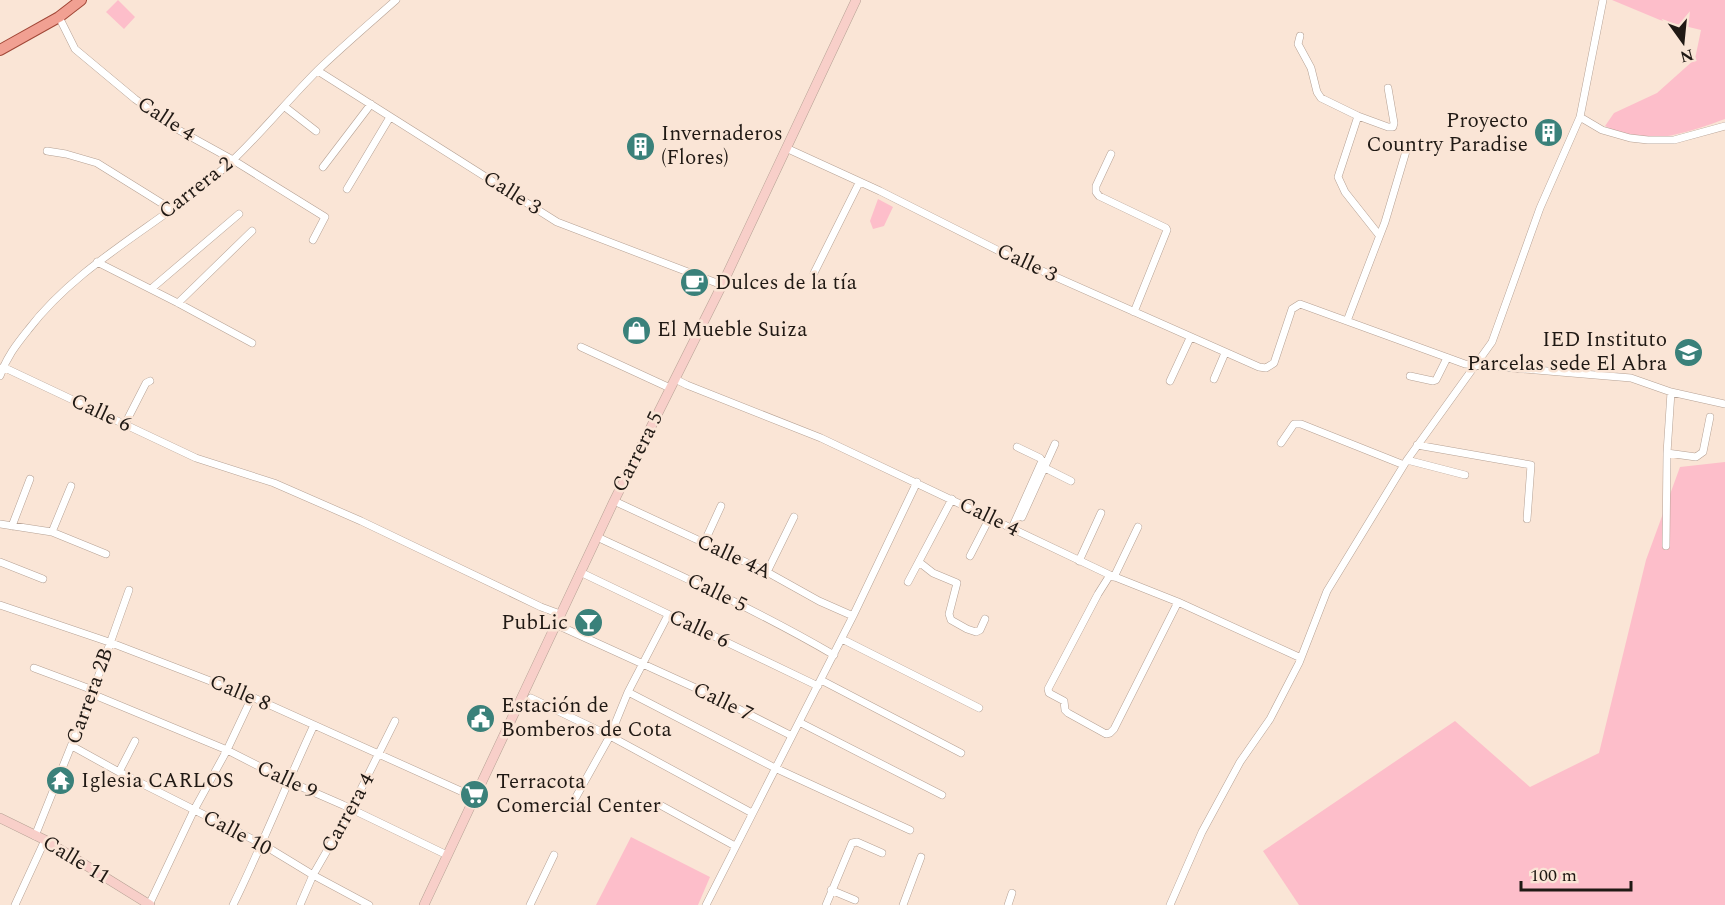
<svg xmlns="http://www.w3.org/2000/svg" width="1725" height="905" font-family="Spectral,serif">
<rect width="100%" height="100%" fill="#fae5d6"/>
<path fill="#fdbeca" d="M118 0 135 17 124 29 106 12Z
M1612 0H1725V119C1698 129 1661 142 1632 137 1623 135 1613 130 1605 126L1614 113 1657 93 1695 59 1701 30 1660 20Z
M878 199 893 207 884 226 873 229 870 221Z
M1725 462V905H1299L1263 851 1455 721 1530 787 1599 753 1646 560 1680 467Z
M631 837 710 877 698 905H596Z"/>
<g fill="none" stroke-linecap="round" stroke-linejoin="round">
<defs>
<path id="minor" d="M59 17 75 49 135 99 175 128 233 160 325 217 313 240
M1300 36 1298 44 1311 68 1317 92 1321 98 1358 116 1388 127H1393L1394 123 1388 88
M318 71 557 222 722 285
M285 107 316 131
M1358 116 1338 177 1345 192 1379 235
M1580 117 1602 130 1630 138 1648 140H1674L1725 126
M786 148 880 191 1013 258 1259 367 1266 368 1274 363 1292 309 1300 304 1465 364 1631 378 1671 392 1725 404
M47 151 66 154 97 163 171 209
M1111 154 1096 186V192L1099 196 1166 228 1167 230 1134 312
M323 167 371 104
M347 189 390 117
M97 262 178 303 252 343
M814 273 859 183
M151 289 239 214
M178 303 252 231
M1347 321 1385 222 1407 148
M581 347 670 388
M3 367 196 458 274 483 361 521 541 607 560 614
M0 376C6 358 16 345 28 330 83 258 169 221 234 159 263 131 289 99 318 70 343 46 370 23 396 0
M1410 376 1433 381 1436 380 1447 358
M675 379 687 385 821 438 1110 575 1178 602 1301 658
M1214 379 1225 353
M1170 381 1190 338
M125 424 146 383 150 381
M1281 443 1294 424H1301L1404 465
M1417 445 1531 465 1527 519
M1667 453 1696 457 1703 452 1710 417
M1407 460 1465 475
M1045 468 1071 481
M614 501 767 572 819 601 853 616
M1022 517 1055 444
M0 524 52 532 106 554
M12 526 30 479
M1012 528 1042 461 1040 458 1017 447
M52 532 71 486
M597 537C677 574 757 610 834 655
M704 543 721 506
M1666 546 1667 453 1671 392
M970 556 989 519
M1079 561 1101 513
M0 562 43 579
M919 562 933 573 957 583 949 614 951 620 967 629 976 632 980 630 985 619
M580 572 818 686
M767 572 794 517
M1110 575 1098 594 1048 689 1049 693 1064 701 1065 710 1068 713 1106 734 1110 733 1114 729 1178 602
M1114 577 1138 527
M908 582 952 499
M0 605 109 642 252 697 474 797
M555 624 711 695 792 736
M842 639 979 708
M34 668 93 690
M821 680 961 753
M628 692 775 768 910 830
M92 694 227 750 288 781 343 805 447 855
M531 698 610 736 752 813
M799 722 942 795
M72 746 119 772 262 844 313 875 369 905
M119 772 135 741
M576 797 610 736 628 692 668 615
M662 806 735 846
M35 836 92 694 129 590
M831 890 855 900
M15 905 45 840
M149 905 194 810 227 750 252 697
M233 905C262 846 286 785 314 725
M300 905 313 875 351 809 395 721
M530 905 554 855
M706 905 853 616 917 482
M826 905 852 843 857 842 882 853
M903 905 921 857
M1008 905 1012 893
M1170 905 1202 832 1240 762 1270 719 1299 663 1327 591 1407 460 1492 342 1540 208 1580 117 1603 0"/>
<path id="secondary" d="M0 818 45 840 150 905
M424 905 614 501 722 285 856 0"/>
<path id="primary" d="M0 50 59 17 81 0"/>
</defs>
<use href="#minor" stroke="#b5a194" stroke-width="8"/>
<use href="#secondary" stroke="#b5a194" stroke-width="10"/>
<use href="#primary" stroke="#a14737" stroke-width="12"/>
<use href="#minor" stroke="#fff" stroke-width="7"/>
<use href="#secondary" stroke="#f8cfc9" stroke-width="9"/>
<use href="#primary" stroke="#f1a092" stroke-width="10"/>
</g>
<defs>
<symbol id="building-disc" viewBox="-11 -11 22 22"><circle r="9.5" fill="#3a817a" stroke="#fae5d6"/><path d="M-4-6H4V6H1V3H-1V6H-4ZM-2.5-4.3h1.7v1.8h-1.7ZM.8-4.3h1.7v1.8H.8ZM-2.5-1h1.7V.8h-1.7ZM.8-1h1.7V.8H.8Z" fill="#fff"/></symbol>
<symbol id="cafe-disc" viewBox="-11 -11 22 22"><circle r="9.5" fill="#3a817a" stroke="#fae5d6"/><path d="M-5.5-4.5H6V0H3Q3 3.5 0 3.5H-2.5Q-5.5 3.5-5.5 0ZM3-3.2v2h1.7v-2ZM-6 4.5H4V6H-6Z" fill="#fff"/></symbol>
<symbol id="shop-disc" viewBox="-11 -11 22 22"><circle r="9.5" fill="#3a817a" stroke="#fae5d6"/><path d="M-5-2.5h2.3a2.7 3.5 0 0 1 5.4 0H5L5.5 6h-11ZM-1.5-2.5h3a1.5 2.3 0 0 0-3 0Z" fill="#fff"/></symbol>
<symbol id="school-disc" viewBox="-11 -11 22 22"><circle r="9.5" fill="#3a817a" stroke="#fae5d6"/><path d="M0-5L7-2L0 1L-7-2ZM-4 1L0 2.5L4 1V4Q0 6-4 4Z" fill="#fff"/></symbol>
<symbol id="bar-disc" viewBox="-11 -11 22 22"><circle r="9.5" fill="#3a817a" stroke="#fae5d6"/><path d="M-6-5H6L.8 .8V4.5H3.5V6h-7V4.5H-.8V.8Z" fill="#fff"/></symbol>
<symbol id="civic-disc" viewBox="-11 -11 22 22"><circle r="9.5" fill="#3a817a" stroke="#fae5d6"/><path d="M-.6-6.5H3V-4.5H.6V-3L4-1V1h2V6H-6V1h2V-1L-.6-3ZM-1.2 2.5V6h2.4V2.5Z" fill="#fff"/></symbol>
<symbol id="temple-disc" viewBox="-11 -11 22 22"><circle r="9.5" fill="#3a817a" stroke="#fae5d6"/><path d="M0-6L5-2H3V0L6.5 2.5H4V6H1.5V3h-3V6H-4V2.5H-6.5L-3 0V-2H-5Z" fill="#fff"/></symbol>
<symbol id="supermarket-disc" viewBox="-11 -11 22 22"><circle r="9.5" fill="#3a817a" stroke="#fae5d6"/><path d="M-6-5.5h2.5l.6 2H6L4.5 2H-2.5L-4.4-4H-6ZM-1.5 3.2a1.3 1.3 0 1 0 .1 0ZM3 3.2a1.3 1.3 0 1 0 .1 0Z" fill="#fff"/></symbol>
</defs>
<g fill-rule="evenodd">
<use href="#building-disc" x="1532" y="116" width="33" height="33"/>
<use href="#building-disc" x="624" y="130" width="33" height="33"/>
<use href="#cafe-disc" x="678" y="266" width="33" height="33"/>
<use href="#shop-disc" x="620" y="314" width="33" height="33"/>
<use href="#school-disc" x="1672" y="336" width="33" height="33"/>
<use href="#bar-disc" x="572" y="606" width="33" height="33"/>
<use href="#civic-disc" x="464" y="702" width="33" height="33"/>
<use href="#temple-disc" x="44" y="764" width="33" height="33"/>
<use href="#supermarket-disc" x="458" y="778" width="33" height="33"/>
</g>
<g text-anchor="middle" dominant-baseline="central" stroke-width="5" stroke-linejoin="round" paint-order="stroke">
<g font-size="21" fill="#201914" stroke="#fae5d6">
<text transform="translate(166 119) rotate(33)">Calle 4</text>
<text transform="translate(196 188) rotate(-38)">Carrera 2</text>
<text transform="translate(512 193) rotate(32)">Calle 3</text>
<text transform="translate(1027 263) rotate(25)">Calle 3</text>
<text transform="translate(101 413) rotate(25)">Calle 6</text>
<text transform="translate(638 452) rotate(-63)">Carrera 5</text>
<text transform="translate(989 517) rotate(26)">Calle 4</text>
<text transform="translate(734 557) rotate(25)">Calle 4A</text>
<text transform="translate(717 593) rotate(26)">Calle 5</text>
<text transform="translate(699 629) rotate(25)">Calle 6</text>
<text transform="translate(240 693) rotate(23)">Calle 8</text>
<text transform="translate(90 696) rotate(-70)">Carrera 2B</text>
<text transform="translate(723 702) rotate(26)">Calle 7</text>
<text transform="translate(287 780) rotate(25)">Calle 9</text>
<text transform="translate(348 813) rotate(-61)">Carrera 4</text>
<text transform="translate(237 833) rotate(28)">Calle 10</text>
<text transform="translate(76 860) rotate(31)">Calle 11</text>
</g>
<g font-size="21" fill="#201914" stroke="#fae5d6" text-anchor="start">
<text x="1528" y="121" text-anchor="end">Proyecto<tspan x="1528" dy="24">Country Paradise</tspan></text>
<text x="661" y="134">Invernaderos<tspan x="661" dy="24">(Flores)</tspan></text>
<text x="715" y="283">Dulces de la tía</text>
<text x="657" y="330">El Mueble Suiza</text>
<text x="1667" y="340" text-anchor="end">IED Instituto<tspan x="1667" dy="24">Parcelas sede El Abra</tspan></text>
<text x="568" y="623" text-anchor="end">PubLic</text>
<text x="501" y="706">Estación de<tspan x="501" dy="24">Bomberos de Cota</tspan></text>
<text x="81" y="781">Iglesia CARLOS</text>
<text x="496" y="782">Terracota<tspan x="496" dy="24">Comercial Center</tspan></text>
</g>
</g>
<g transform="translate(1683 42) rotate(165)" stroke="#fae5d6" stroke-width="4.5" paint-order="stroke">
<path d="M0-4.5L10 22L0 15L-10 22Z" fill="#201914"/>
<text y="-9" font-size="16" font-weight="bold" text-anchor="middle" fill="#201914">N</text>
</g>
<path d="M1521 881v9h110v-9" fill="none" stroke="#201914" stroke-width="3"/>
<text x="1530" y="881" font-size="18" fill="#201914" stroke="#fae5d6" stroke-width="4.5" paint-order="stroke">100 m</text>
</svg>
